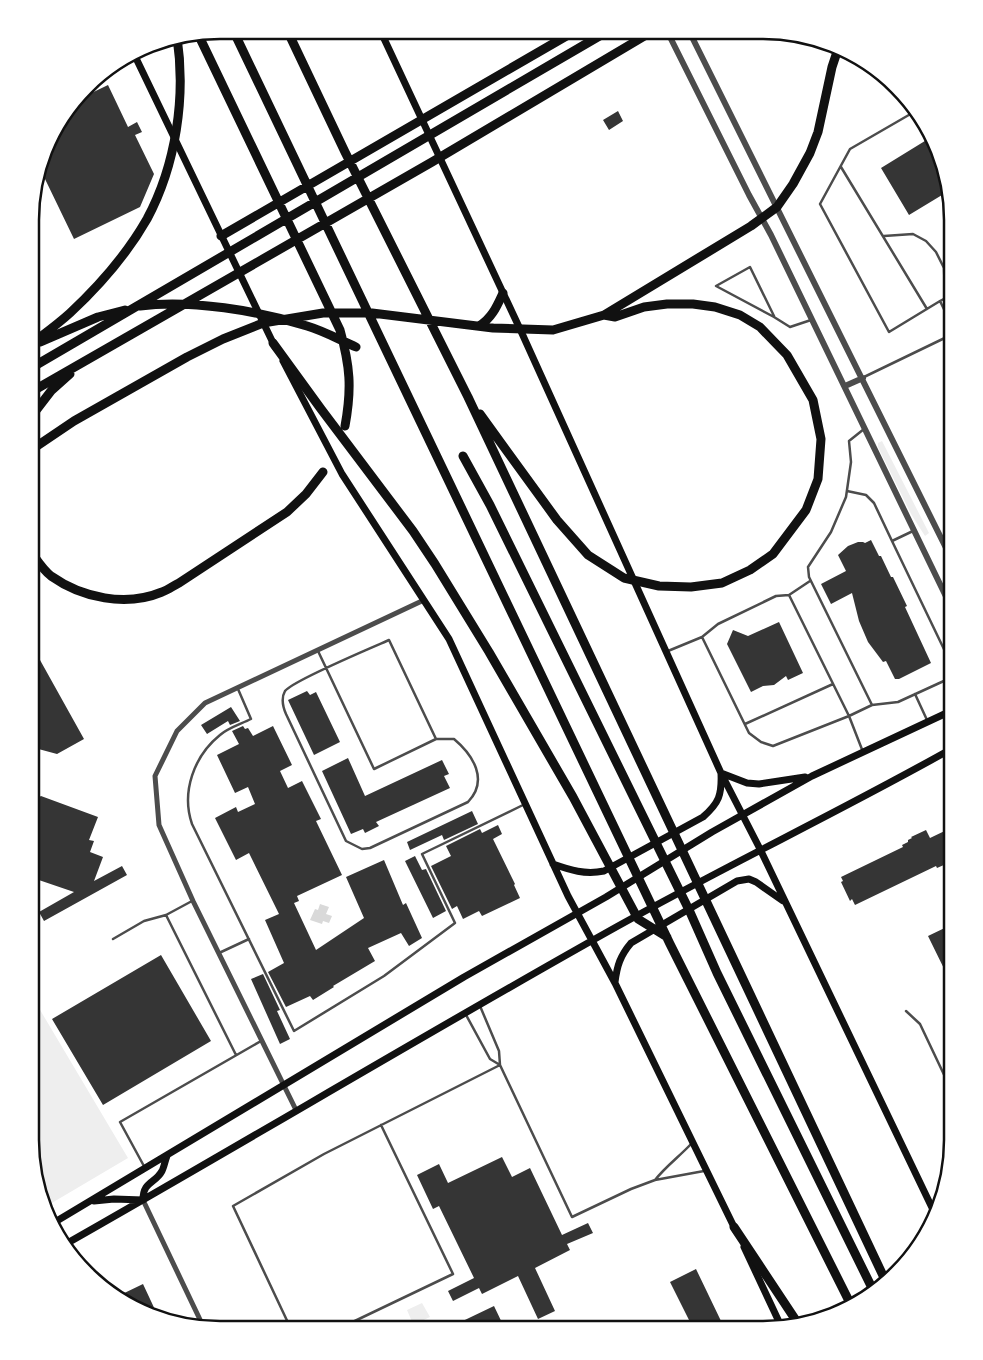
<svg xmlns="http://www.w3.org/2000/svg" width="983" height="1360" font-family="'Archivo Narrow',sans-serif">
<rect width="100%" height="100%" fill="#fff"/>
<path fill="#eee" d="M882 441 929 533 925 536 911 514 878 447V443Z
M30 993 128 1158 45 1207 30 1140Z
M422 1303 430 1317 415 1324H413L407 1310Z"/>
<path fill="#d9d9d9" d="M320 904 329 907 326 914 332 916 329 923 323 921 322 924 310 920 315 909 318 910Z"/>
<path fill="#353535" d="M108 85 128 127 137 122 142 132 135 135 154 174 140 207 74 239 45 179 36 183 55 125 75 101Z
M618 111 623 121 609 130 603 120Z
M933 136 947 192 909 215 881 168Z
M871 540 879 556H881L891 577H893L907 606 905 607 931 663 899 679H895L886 661 883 662 868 642 859 621 852 593 831 604 821 584 846 571 838 555 848 546 858 542H863L865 543Z
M779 622 803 673 788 680 786 676 774 685 763 686 751 692 727 644 733 630 748 636Z
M31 648 40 660 84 739 57 754 31 747Z
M307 691 310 695 316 692 340 742 314 755 288 700Z
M231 707 240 721 230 725 228 721 207 734 201 725Z
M243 726 245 729 248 728 253 736 273 726 292 765 280 771 288 788 302 781 321 819 316 821 342 875 297 896 299 901 294 903 316 950 364 918 346 877 384 860 403 905 406 903 422 938 409 946 401 933 368 948 375 961 333 986 334 987 313 1000 310 996 286 1007 268 972 284 963 265 920 279 914 249 853 236 860 215 818 236 807 238 812 255 804 248 787 235 793 217 755 239 744 232 731Z
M348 758 365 796 442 760 449 774 444 776 450 788 376 822 379 826 365 833 363 829 351 834 322 771Z
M41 796 98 817 89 840 94 841 90 852 103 857 94 881 122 866 127 875 44 921 39 912 74 892 30 877V870L35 857 33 851 37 845 33 837 31 836V812L32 807 31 802Z
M472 811 478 824 444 840 442 835 410 850 407 842Z
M498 825 502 834 493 839 515 884 514 885 520 898 482 916 479 911 463 919 457 906 452 909 431 866 451 856 446 846 480 829 482 833Z
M953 827V861L937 868 936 866 855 905 852 899 850 901 841 882 843 881 841 877 903 847 902 845 908 842V840L912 838 911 837 926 830 930 838Z
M415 856 422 870 426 869 446 911 433 918 405 861Z
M953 924V987L928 936Z
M161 955 211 1041 103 1105 52 1019Z
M263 974 280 1010 277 1011 290 1039 280 1044 251 979Z
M502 1157 512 1177 530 1168 562 1235 588 1223 593 1233 567 1244 570 1250 535 1268 555 1311 538 1319 518 1276 482 1294 479 1288 453 1301 448 1291 474 1278 439 1206 433 1209 417 1175 439 1164 448 1183Z
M696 1269 721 1321 703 1330H694L670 1282Z
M143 1284 157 1314 114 1298Z
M494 1306 505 1329H446Z"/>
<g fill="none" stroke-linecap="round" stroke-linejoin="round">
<path stroke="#4c4c4c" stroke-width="2.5" d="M914 112 850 149 820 204 889 332 940 301 953 328
M841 167 927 309
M32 202 37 199
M884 236 913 234 926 241 936 252 944 268 945 299
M32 264V266
M716 286 774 317 790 327 811 320
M716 286 750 267 774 316
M940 301 953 294
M864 377 953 334
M864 429 849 441 851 462 846 497 831 532 808 567 809 577 872 705 898 702 946 680 953 669
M847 491 866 495 874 503 892 541
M913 531 892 541 953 668
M789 595 810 581
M702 637 718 624 776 596 789 595 849 716 863 752
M318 651 374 769 436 739 389 640C373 647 292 681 285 691 281 698 283 707 286 714L346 841 362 849 370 848 468 802C489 780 473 755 454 739H436
M668 651 702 637 749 733 761 742 773 746 849 716 872 705
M238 689 251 719C241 724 228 728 220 735 194 756 181 792 192 824L294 1031 384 976 455 923 422 854 523 805
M915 694 927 720
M745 724 833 684
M166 915 236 1055
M113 939 144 921 166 915 192 901
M219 953 249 939
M480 1006 499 1051 500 1065 572 1217 631 1189 655 1180 704 1171
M906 1011 920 1024 947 1081 953 1097
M465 1013 490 1059 500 1065
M953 1152C943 1133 950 1127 953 1108
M145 1168 120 1122 261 1041
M655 1180C666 1166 680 1156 692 1143
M291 1329 233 1206 324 1154 500 1065
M338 1329 453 1274 381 1125"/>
<path stroke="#4c4c4c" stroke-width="5" d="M296 1110 193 901 159 825 155 776 177 731 205 703 424 600
M143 1200 204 1328"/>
<path stroke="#4c4c4c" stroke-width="6" d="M667 31 749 195 771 235 953 611
M689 31 953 562
M845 386 863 378"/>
<path stroke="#111" stroke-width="7" d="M380 30 520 329 721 773 760 849 936 1216
M134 54 275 347
M283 361 342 474 449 639 568 896 615 983 736 1231
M553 864C570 870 585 875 604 871L703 817C719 803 722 795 721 773L747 783 759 784 805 777
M615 982C617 966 620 956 631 943L737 881 749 879 756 882 783 901
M143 1200C143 1181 155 1184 162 1171 164 1167 165 1161 167 1156
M94 1201 114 1199 143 1200
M50 1225 464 977 606 897 712 832 812 776 953 710
M64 1245C249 1140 432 1030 618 926 729 864 843 810 953 748
M744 1247 781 1326"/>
<path stroke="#111" stroke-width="9" d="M233 30 670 944 852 1307
M287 30 345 152 468 397 887 1284
M198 34 340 330C350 366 352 388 345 426
M221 236 575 31
M140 306C190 299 259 311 307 326 324 331 340 340 356 347
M479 326C492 318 497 306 503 293
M40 342 98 317 125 310
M273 343 321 409 413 531 435 564 489 652 573 797 638 919 667 937
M31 344C44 334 58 324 70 313 99 286 127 254 147 219 176 165 186 97 177 37
M31 368 608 31
M31 392 432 162 653 31
M480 414 557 520 588 555 624 578 659 586 691 587 722 583 750 570 773 554 806 510 818 479 821 439 813 400 787 355 760 327 740 315 715 307 693 304H667L644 307 615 317 604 315
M31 417 51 391 70 374
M31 450 74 421 187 357 223 339 263 323 323 313H372L493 328 553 330 604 315 751 226 777 207 793 184 810 153 818 132 832 67 839 46
M463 456 490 505 690 912 717 973 874 1292
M31 552C37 560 43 570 51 576 82 598 126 607 162 592 168 590 173 586 179 583L287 512 306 494 323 472
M734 1227 797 1322"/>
</g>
<path d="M0 0H983V1360H0ZM220 39H763A181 181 0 0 1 944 220V1140A181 181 0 0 1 763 1321H220A181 181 0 0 1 39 1140V220A181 181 0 0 1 220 39Z" fill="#fff" fill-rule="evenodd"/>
<path fill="none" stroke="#111" stroke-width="2.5" d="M220 39H763A181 181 0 0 1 944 220V1140A181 181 0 0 1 763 1321H220A181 181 0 0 1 39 1140V220A181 181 0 0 1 220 39Z"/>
</svg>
